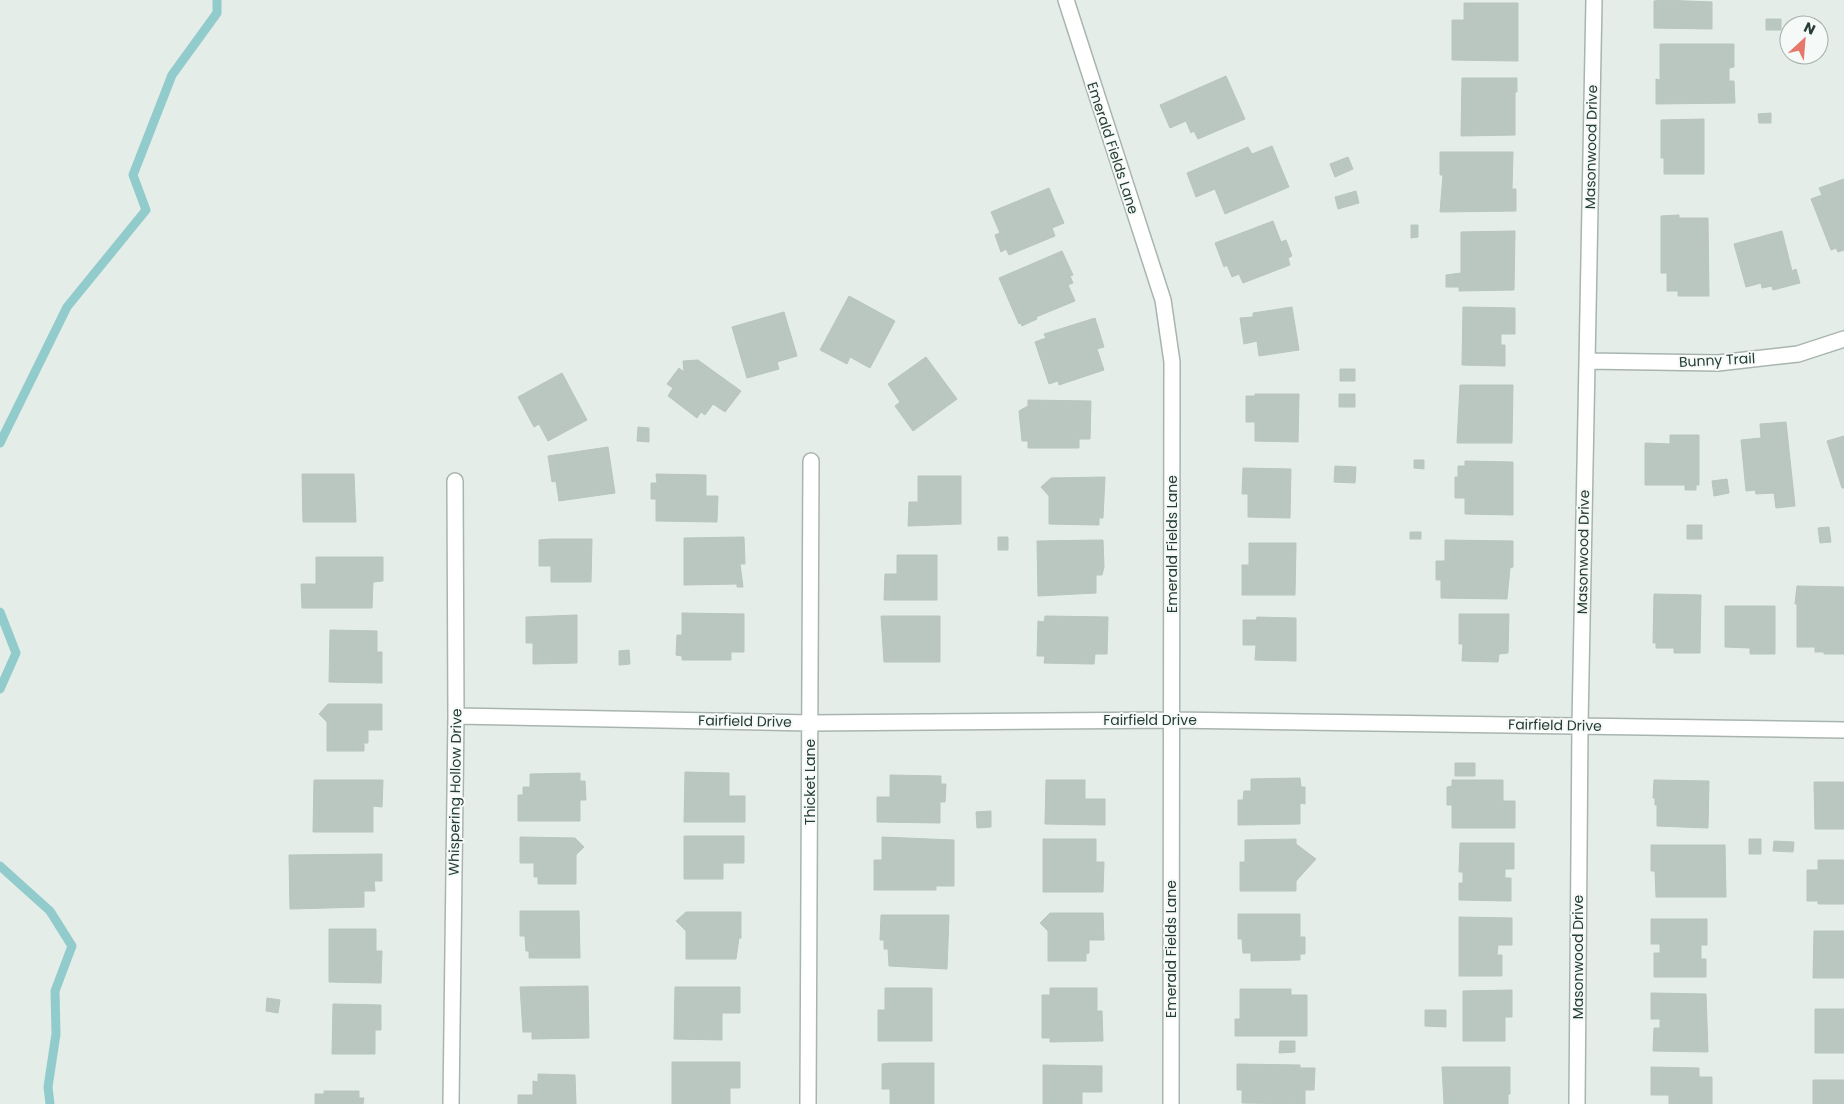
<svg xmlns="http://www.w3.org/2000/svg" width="1844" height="1104" font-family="Poppins,sans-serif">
<rect width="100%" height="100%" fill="#e5ede8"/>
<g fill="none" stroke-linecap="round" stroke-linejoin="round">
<path stroke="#92cbcc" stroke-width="9" d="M0 443 67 307 146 210 133 175 172 75 217 13V0
M0 612 16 653 0 689
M0 866 50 911 72 946 55 991 56 1034 48 1087 50 1104"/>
</g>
<path fill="#bac7c1" stroke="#b7c6be" d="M1662 0 1712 2V29L1654 28V1Z
M1464 3H1518V61L1452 60V20H1464Z
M1766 19H1781V30H1766Z
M1660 44H1734V67L1729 68V81H1734L1735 103 1656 104V79L1660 80Z
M1226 76 1245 119 1198 139 1194 131 1191 133 1186 121 1170 128 1160 105Z
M1462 78H1517V92H1515V135L1461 136Z
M1771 113V123H1759L1758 114Z
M1704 119V174H1664V158H1661V120Z
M1272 146 1289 187 1225 214 1215 189 1196 197 1187 173 1248 147 1252 154Z
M1440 152H1513L1512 189H1516V211L1440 212 1443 175H1440Z
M1348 157 1353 169 1335 177 1330 164Z
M1844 179V250L1838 252 1836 248 1831 250 1811 199 1822 195 1819 188Z
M1049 188 1064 223 1052 228 1055 236 1009 255 1006 249 1001 252 995 235 1000 233 991 212Z
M1356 191 1359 203 1338 209 1335 197Z
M1679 215V218H1708L1709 296H1678V291H1667V273H1661V216Z
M1273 221 1281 242 1286 240 1292 256 1288 258 1290 265 1243 283 1239 274 1232 277 1227 265 1224 267 1215 243Z
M1411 225H1418V237L1411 238Z
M1515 231 1514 290 1459 291V287H1446V275L1461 273V232Z
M1782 231 1792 271 1796 269 1800 283 1773 290 1772 286 1762 288 1761 283 1746 287 1734 244Z
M1062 251 1073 275 1070 276 1073 283 1068 285 1075 301 1036 317 1037 319 1022 326 1021 323 1019 324 999 278Z
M849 296 895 321 870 368 850 357 847 364 820 350Z
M1292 307 1299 350 1259 356 1257 341 1244 344 1240 318 1253 317V313Z
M1463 307 1515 308V334H1501V345H1505V366L1462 365Z
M784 312 797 356 777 362 779 369 747 378 732 327Z
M1095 318 1104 347 1097 349 1104 370 1059 385 1058 381 1049 384 1035 342 1046 338 1044 334Z
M926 357 957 399 913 431 895 406 900 402 888 384Z
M698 360 741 391 725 412 713 404 705 415 701 412 697 418 668 396 673 388 667 384 679 368 684 372 683 361Z
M1340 369H1355V381H1340Z
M562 373 587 420 548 441 539 424 534 427 518 397Z
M1460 385H1513L1512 443H1457Z
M1255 394H1299L1298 442 1255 441V422H1246V396H1255Z
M1339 394H1355V407H1339Z
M1028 400 1091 401 1090 439H1079V448H1028V441H1022L1019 411 1028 406Z
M1786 422 1795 506 1776 508 1774 493 1756 494 1755 490 1746 491 1741 440 1761 438 1760 424Z
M638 427 649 428V442L637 441Z
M1670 435H1699V485H1696V490H1685V485H1645V443L1670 444Z
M1844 436V488H1842L1827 441Z
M608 447 615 493 559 501 556 481 552 482 548 456Z
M1414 460H1424V469L1414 468Z
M1465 461 1513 462V515L1465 514V498H1455V477H1458V466H1465Z
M1335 466 1356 467 1355 483 1334 482Z
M1243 468 1291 469 1290 518 1248 517V494H1242Z
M302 474H354L356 522H303Z
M656 474 706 475V496H718L717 522 656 521V499H651V483H657Z
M918 476H961V524L908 526 909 502H918Z
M1105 477 1103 518H1099V525L1049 524V496L1041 487 1051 478Z
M1727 479 1729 493 1714 496 1712 481Z
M1687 525H1702V539H1687Z
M1829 527 1831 542 1820 543 1818 528Z
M1410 532H1421V539H1410Z
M744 537 745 564H740L743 587H737V584L684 585V538Z
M998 537H1008V550H998Z
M551 539H592L591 582H551V566H539V540Z
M1103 540 1104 567 1102 575H1096V593L1038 596 1037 541Z
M1445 540 1513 541V567L1510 568 1507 599 1441 598V580H1436V561H1445Z
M1249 543H1296L1295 595H1242V565H1249Z
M897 555H937V600H884L885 574H897Z
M316 557H383V581L373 582 372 608H302L301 584H316Z
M1797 586 1844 587V654H1824V652H1815V647H1797V604H1795Z
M1654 594 1701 595 1700 653H1674V648H1656V643H1653Z
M1725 606H1775V654H1750V648L1725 647Z
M682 613 744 614V652H731V660H682V656L676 655 677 635H682Z
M1459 614H1509L1508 653 1499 654 1498 662 1462 661 1463 644H1459Z
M577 615V663L533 664V643H526V617Z
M881 616H940V662H884Z
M1045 616 1108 617 1107 654H1095L1094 664 1044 663 1045 656H1037L1038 621 1044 622Z
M1257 617 1296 618V661L1255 660 1256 645H1243V620H1256Z
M330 630 377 631V652H382V683L329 682Z
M629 650 630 664 619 665V651Z
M328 704H382V730H368V743H364V751H327V722L319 714Z
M1455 763H1475V776H1455Z
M685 772 729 773V796H745V822H684Z
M580 773V781H585L586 800H580V821H518V795H523V787H530V774Z
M890 775 941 776V784H946L945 802H940V823L877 822V797H890Z
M1300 778 1301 787H1305V804L1300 803V824L1238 825V800H1243L1244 791H1251V779Z
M314 780H383L382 807 373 806V832H313Z
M1046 780H1085V799H1105V825L1045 824Z
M1452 780H1503V801H1515V828H1452V805H1447V787L1452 786Z
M1654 780 1709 781 1708 828 1657 826V805H1655V798H1653Z
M1814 782H1844V829H1815Z
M991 811V827L977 828 976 812Z
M684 836H744V863H723V879H684Z
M520 837 575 838 584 847 576 855V884H538V877H534V863H520Z
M882 837 954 840V886H936V890H874V860H882Z
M1043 839H1096V862H1104L1103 892H1043Z
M1296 839V844L1316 859 1296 881V891H1240V862H1245V840Z
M1749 839H1761V854H1749Z
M1774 841 1794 842 1793 852 1773 851Z
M1460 843H1514V869H1505V878H1511V901L1459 900V883H1463V872H1459Z
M1651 845H1725L1726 897H1656L1655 871H1651Z
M382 854V881H374L375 891H364V907L290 909 289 855Z
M1818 860H1844V904H1818V901H1807V870H1818Z
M520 911H579L580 958H529V951H526L525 936H520Z
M686 912H741V938H739L736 959H686V931L676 921Z
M1050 913H1103L1104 940H1089V953L1086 954V961H1048V931L1040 923Z
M1238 914H1300V937H1305V954H1300V960L1251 961V953H1243L1242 939H1238Z
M881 915H949L947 969 889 966 888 949H884V940H880Z
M1459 917 1512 918V945H1498L1497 955H1502V976H1459Z
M1651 919H1707V945H1701V959H1706V977H1654V953H1660V944H1651Z
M329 929H376V951H382L381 983 329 982Z
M1814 931H1844V978H1813Z
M588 986 589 1038 532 1039V1032H523L520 987Z
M675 987H740V1013H722V1040L674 1039Z
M885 988H932V1041H878V1010H885Z
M1050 988H1097V1011H1102L1103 1041 1050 1042V1038H1042V995H1050Z
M1240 989H1291V995H1307V1036H1235V1019H1240Z
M1512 990V1017H1505V1041H1463V991Z
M1651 993 1706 994 1708 1052 1653 1051 1654 1028H1660V1019H1651Z
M267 998 280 1000 278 1013 266 1011Z
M333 1004 381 1005V1030H375V1054H332Z
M1815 1009H1844V1053H1815Z
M1425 1010H1446V1027L1425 1026Z
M1280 1041H1295V1052L1279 1053Z
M672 1062H740V1088H730V1104H672Z
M890 1063H934V1104H890V1089H882V1064Z
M1237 1064 1300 1065V1068H1315L1314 1090H1305V1104L1242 1103V1090H1237Z
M1043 1065 1102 1066V1092H1082V1104H1043Z
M1442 1067H1510V1094H1508V1104H1444Z
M1651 1067 1699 1068V1077H1712V1104H1669V1095H1651Z
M538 1074 575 1075 576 1104H518V1095H533V1081L538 1082Z
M1813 1080H1844V1104H1813Z
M324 1091H359V1098H364L363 1104H315V1094H324Z"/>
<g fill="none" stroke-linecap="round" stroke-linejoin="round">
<defs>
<path id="minor" d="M1066 0 1163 300 1172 362 1171 1104
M1587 361 1718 363 1798 354 1844 339
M456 716 810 723 1173 720 1844 730
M451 1104 456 716 455 481
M808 1104 811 461
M1577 1104 1580 725 1594 0"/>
</defs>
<use href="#minor" stroke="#a8b5ae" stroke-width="18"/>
<use href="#minor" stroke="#fff" stroke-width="15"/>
</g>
<g text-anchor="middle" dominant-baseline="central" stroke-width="4" stroke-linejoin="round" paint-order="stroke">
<g font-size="14" fill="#253d34" stroke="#f5f9f7">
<text transform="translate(1591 147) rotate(-89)">Masonwood Drive</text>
<text transform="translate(1113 148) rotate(72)">Emerald Fields Lane</text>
<text transform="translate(1717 360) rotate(-3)">Bunny Trail</text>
<text transform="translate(1172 544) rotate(-90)">Emerald Fields Lane</text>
<text transform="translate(1583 552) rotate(-89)">Masonwood Drive</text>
<text x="1150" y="720">Fairfield Drive</text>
<text transform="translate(745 721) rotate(1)">Fairfield Drive</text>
<text transform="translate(1555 725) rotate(1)">Fairfield Drive</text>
<text transform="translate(810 782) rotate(-90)">Thicket Lane</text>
<text transform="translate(455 792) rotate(-89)">Whispering Hollow Drive</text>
<text transform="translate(1171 949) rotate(-90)">Emerald Fields Lane</text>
<text transform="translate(1578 957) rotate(-90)">Masonwood Drive</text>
</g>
</g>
<g transform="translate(1804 40) rotate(26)"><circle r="24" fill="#f5f9f7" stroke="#a2aea9"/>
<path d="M0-4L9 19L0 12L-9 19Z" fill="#e67869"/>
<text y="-8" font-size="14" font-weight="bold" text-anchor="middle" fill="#253d34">N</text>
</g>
</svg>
